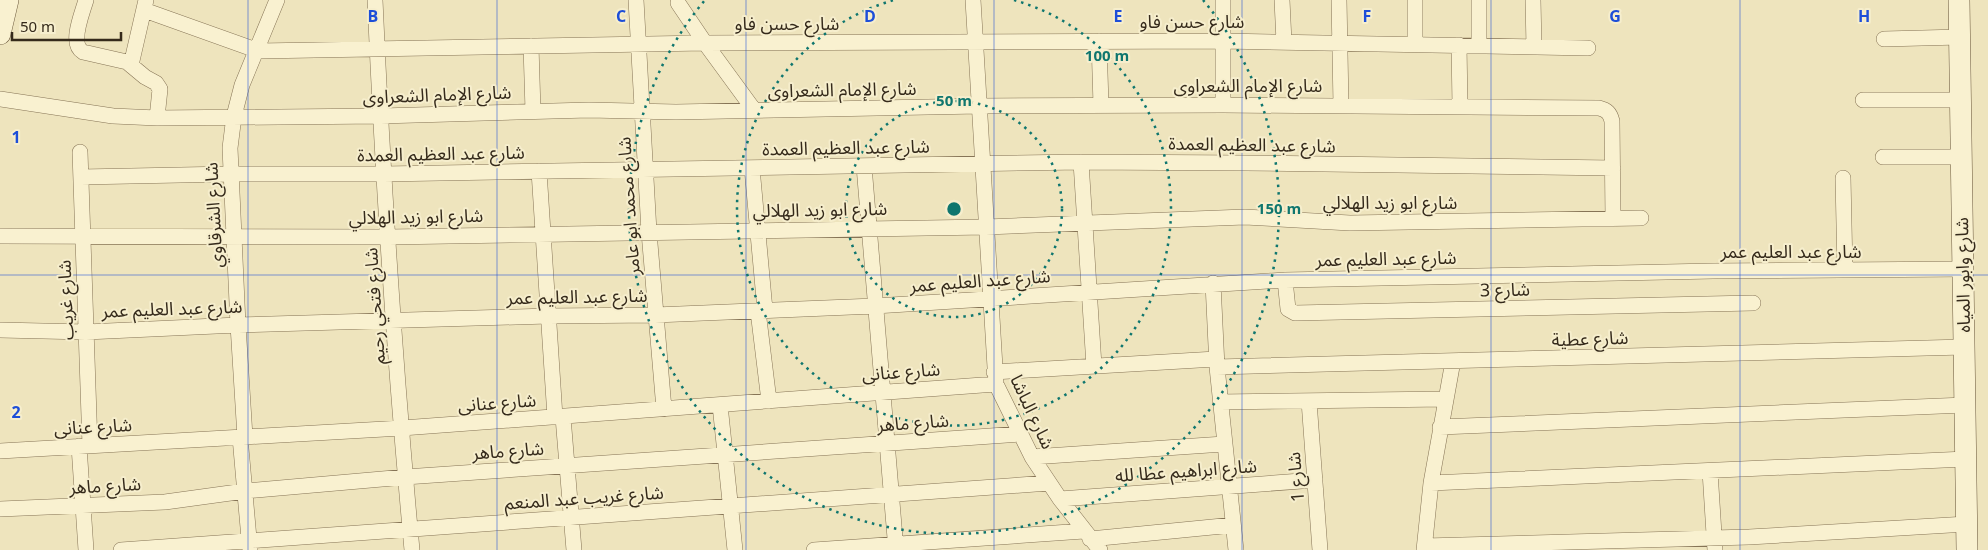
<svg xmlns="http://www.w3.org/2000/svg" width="1988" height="550" font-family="Georgia,'Noto Sans Arabic',serif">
<rect width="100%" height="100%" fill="#eee4bd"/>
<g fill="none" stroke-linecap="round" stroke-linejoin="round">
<defs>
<path id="minor" d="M86 0C82 14 69 44 83 52L127 62 145 77 156 83 160 89 157 118
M375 0C383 183 395 367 412 550
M636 0 649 232 664 409
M973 0 996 384 1032 457 1060 499 1100 550
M1282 0 1284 42
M1339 0 1341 105
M1479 0V46
M1533 0 1534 47
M678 3 705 43 754 110
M144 10 259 51 705 43 1223 41 1588 48
M1884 39 1960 37
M1099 41 1101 105
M1415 45V0
M1459 45 1460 106
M531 46 533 111
M131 65 146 0
M0 99 113 116 157 118 381 116 589 110 676 112 979 106 1223 105 1599 108C1607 110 1610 113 1612 121L1613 219
M1863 100H1961
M1223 105V0
M80 152 90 446
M1883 157H1961
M1081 162 1094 366
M864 166 896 550
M752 168 765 310
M539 171 555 417
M81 177 230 174H384L1081 162 1246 163 1613 168
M1843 178 1845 270
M0 236 389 237 986 227 1245 217 1350 223 1641 218
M1285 280 1288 309 1295 313 1753 303
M1213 283 1217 367 1236 550
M758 311 769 401
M0 330 86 332 238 325 548 316 655 315 875 306 1285 280 1713 271 1963 269
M1217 367 1964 347
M994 372 1216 359
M1309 401 1320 550
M1220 402 1446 399
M720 405 735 550
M563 417 574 550
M1440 427 1965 405
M240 437 250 550
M245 437 238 325 230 148 234 116 242 85 277 0
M79 446 86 550
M0 451 402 428 996 384
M1032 457 1224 444
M1710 471 1715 550
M1431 483 1966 459
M1060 499 1315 480
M0 509 165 502 245 491 405 477 1020 434
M1090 539 1233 525
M1425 546 1749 537 1967 524
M121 550 1049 483
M814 550 1084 531
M1424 550 1431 483 1453 361"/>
<path id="secondary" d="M1959 0 1967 550
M0 34 8 0"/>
</defs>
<use href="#minor" stroke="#867456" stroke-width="16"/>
<use href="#secondary" stroke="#685539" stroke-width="22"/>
<use href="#minor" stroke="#f9f1d0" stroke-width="15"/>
<use href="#secondary" stroke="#f9f1d0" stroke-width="21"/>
</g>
<path fill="none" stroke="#1d4ed8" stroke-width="1" stroke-opacity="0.55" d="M248 0V550M497 0V550M746 0V550M994 0V550M1242 0V550M1491 0V550M1740 0V550M0 275H1988"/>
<g fill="none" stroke="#0f766e" stroke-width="2.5" stroke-dasharray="2.5 5">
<circle cx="954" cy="209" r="108"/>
<path d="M1014 0A217 217 0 1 1 894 0"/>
<path d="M1203 0A325 325 0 1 1 705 0"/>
</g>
<g text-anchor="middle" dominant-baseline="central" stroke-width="4" stroke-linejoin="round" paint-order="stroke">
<g font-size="18" fill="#352a1b" stroke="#f6eecd">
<text x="1192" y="22">شارع حسن فاو</text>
<text x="787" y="24">شارع حسن فاو</text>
<text x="1248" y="86">شارع الإمام الشعراوى</text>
<text transform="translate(842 90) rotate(-1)">شارع الإمام الشعراوى</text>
<text transform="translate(437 95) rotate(-2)">شارع الإمام الشعراوى</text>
<text transform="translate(1252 145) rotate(1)">شارع عبد العظيم العمدة</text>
<text transform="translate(846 148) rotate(-1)">شارع عبد العظيم العمدة</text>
<text transform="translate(441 154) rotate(-1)">شارع عبد العظيم العمدة</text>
<text x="1390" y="203">شارع ابو زيد الهلالي</text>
<text transform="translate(629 206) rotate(-94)">شارع محمد ابو عامر</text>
<text transform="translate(820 210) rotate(-1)">شارع ابو زيد الهلالي</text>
<text transform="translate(214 215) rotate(-93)">شارع الشرقاوي</text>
<text transform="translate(416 217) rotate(-1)">شارع ابو زيد الهلالي</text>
<text x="1791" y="252">شارع عبد العليم عمر</text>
<text transform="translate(1386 259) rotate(-1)">شارع عبد العليم عمر</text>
<text transform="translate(1963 275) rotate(-91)">شارع وابور المياه</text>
<text transform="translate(980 281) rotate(-4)">شارع عبد العليم عمر</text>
<text transform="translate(1505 290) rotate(-1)">شارع 3</text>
<text transform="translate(577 297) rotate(-1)">شارع عبد العليم عمر</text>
<text transform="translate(66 300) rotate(-92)">شارع غريب</text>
<text transform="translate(375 306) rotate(-94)">شارع فتحي رحيم</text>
<text transform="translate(172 309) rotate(-2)">شارع عبد العليم عمر</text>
<text transform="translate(1590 339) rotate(-2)">شارع عطية</text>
<text transform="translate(901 372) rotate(-4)">شارع عنانى</text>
<text transform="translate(497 403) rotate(-4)">شارع عنانى</text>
<text transform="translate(1032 412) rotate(65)">شارع الباشا</text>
<text transform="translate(913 423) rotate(-4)">شارع ماهر</text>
<text transform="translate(93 427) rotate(-3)">شارع عنانى</text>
<text transform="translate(508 451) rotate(-4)">شارع ماهر</text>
<text transform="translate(1186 471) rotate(-4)">شارع ابراهيم عطا لله</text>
<text transform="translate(1296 477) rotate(-95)">شارع 1</text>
<text transform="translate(105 486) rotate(-3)">شارع ماهر</text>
<text transform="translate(584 498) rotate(-4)">شارع غريب عبد المنعم</text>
</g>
</g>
<g font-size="16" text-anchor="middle" font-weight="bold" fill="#1d4ed8" stroke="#f6eecd" stroke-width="4" stroke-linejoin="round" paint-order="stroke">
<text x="373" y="22">B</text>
<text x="621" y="22">C</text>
<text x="870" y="22">D</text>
<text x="1118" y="22">E</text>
<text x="1367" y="22">F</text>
<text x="1615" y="22">G</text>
<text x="1864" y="22">H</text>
<text x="16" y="143">1</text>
<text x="16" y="418">2</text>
</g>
<circle cx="954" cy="209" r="8" fill="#0f766e" stroke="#f6eecd" stroke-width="2.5"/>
<g font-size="15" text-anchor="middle" font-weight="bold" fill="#0f766e" stroke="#f6eecd" stroke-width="4" stroke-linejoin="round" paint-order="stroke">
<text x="1107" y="61">100 m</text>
<text x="954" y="106">50 m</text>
<text x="1279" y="214">150 m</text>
</g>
<path d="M12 32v8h109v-8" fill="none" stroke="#352a1b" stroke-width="2.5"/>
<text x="20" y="32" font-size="15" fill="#352a1b" stroke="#f6eecd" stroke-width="4" paint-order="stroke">50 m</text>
</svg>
